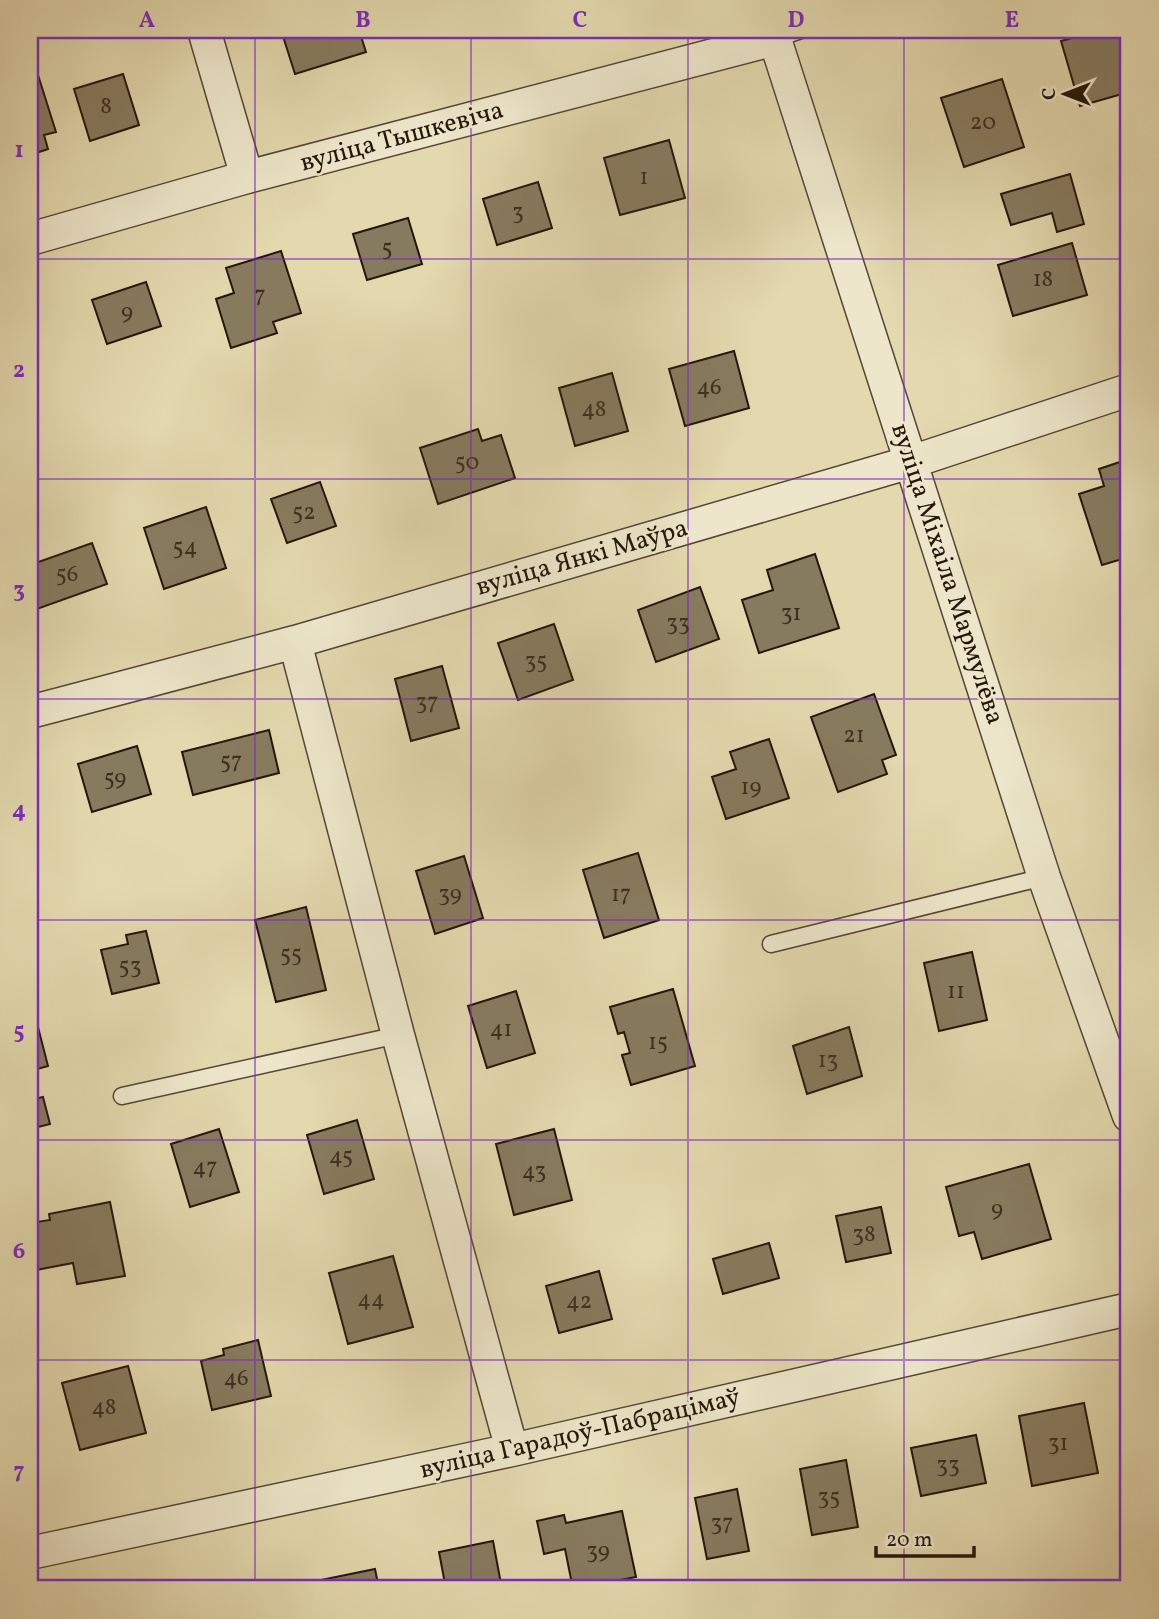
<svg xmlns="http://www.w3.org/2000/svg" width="1159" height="1619" font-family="Vollkorn,serif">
<rect width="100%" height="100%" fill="#e3d8ae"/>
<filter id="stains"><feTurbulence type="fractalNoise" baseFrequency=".00286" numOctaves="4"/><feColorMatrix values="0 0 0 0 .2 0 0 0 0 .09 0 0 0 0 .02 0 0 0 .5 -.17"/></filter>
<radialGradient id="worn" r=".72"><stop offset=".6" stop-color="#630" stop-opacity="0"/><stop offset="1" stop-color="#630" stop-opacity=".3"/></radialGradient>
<path fill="#877b5f" stroke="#24160a" stroke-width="2" d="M281 30H359L366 52 295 74Z
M435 30H454L437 36Z
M1101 30H1128L1129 92 1080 106 1061 41Z
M123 74 139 125 90 141 74 89Z
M38 75 56 132 44 135 48 149 30 155V78Z
M1002 79 1024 147 964 167 941 98Z
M669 140 685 198 620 215 604 158Z
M1070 174 1084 224 1057 232 1052 213 1011 225 1001 194Z
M538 182 552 228 497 245 483 199Z
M408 218 422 264 367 280 353 234Z
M1072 243 1087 295 1013 316 998 265Z
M281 251 301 313 273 322 277 333 231 348 216 299 234 293 226 268Z
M146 282 161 326 107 344 92 300Z
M734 351 749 408 685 426 669 369Z
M612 373 628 431 575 446 559 388Z
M478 429 482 441 501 435 515 478 438 504 420 448Z
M1129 459V557L1102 565 1079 494 1104 486 1099 469Z
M320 482 336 526 287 543 271 499Z
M206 507 226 568 164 589 144 528Z
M92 543 107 584 34 610 30 600V565Z
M815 554 839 628 759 653 742 600 773 590 767 570Z
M700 587 719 639 656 662 638 610Z
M554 624 573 680 518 700 498 643Z
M1129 640V665L1122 642Z
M442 666 459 728 411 741 395 679Z
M874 694 896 755 882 760 887 774 838 792 811 717Z
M269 730 279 773 193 795 182 752Z
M769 739 789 798 726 819 712 777 736 769 730 752Z
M137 746 151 794 92 812 78 764Z
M638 853 659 920 604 938 583 870Z
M464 856 483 918 435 934 416 871Z
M306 907 326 990 276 1002 255 920Z
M146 931 159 983 112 994 101 950 128 944 126 935Z
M972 952 987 1020 939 1031 924 963Z
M673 989 695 1066 631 1085 622 1055 630 1053 624 1032 618 1034 610 1007Z
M516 991 535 1053 487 1068 468 1006Z
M30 996 48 1066 30 1071Z
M849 1027 862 1076 807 1094 793 1046Z
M43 1097 50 1124 30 1129V1100Z
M357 1120 374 1179 324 1194 307 1135Z
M219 1129 239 1192 190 1207 171 1144Z
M554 1129 572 1200 514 1215 496 1144Z
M1029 1164 1051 1239 982 1259 974 1232 959 1236 946 1187Z
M110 1202 125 1276 77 1284 73 1263 36 1270 30 1238V1223L50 1220 49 1214Z
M881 1207 891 1253 846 1262 836 1216Z
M769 1243 779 1278 723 1294 713 1259Z
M393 1256 413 1327 348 1344 329 1273Z
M599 1271 612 1319 559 1333 546 1286Z
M258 1340 271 1396 212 1410 201 1361 224 1355 223 1349Z
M128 1366 146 1433 80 1450 62 1383Z
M1084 1403 1098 1473 1032 1486 1019 1416Z
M976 1435 986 1483 921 1496 911 1448Z
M846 1460 858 1527 812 1535 800 1469Z
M737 1489 749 1551 707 1559 695 1498Z
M622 1511 636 1577 573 1589 565 1549 544 1554 537 1521 564 1515 566 1523Z
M493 1541 502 1589H446L439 1552Z
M375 1569 379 1589H323L321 1580Z"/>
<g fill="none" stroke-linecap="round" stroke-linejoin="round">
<defs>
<path id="lane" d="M775 39 801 30
M771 944 1044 877
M122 1096 398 1035"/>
<path id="street" d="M204 30 247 177
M772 30 1044 877 1129 1116
M30 239 247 177 775 39
M295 642 398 1035 512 1450
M30 712 295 642 911 462 1129 390
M30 1553 512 1450 1129 1309"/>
</defs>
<use href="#lane" stroke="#544633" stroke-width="19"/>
<use href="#street" stroke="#544633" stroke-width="35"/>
<use href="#lane" stroke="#ede6ca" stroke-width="16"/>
<use href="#street" stroke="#ede6ca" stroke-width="32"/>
</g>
<path fill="none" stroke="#7b2cbf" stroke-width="2" stroke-opacity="0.55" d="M255 30V1589M471 30V1589M688 30V1589M904 30V1589M30 259H1129M30 479H1129M30 699H1129M30 920H1129M30 1140H1129M30 1360H1129"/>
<g text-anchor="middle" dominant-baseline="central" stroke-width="5" stroke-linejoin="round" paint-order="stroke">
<g font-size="23" fill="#3d2f1f">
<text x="106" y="107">8</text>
<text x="983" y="123">20</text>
<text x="644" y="178">1</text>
<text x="518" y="213">3</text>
<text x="387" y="249">5</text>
<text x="1043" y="280">18</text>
<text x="260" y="296">7</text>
<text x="127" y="313">9</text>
<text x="709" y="388">46</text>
<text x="594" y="410">48</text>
<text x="467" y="463">50</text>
<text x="304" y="513">52</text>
<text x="185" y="548">54</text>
<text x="67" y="575">56</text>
<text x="791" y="614">31</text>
<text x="678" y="624">33</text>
<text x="536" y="662">35</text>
<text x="427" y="703">37</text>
<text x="854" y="736">21</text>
<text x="231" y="762">57</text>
<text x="115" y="779">59</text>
<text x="751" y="788">19</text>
<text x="450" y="895">39</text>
<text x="621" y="895">17</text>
<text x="291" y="955">55</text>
<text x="130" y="967">53</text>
<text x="956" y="992">11</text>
<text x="501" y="1030">41</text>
<text x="658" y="1043">15</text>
<text x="828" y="1061">13</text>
<text x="341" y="1157">45</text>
<text x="205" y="1168">47</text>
<text x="534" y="1172">43</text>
<text x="997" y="1210">9</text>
<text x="864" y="1235">38</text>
<text x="371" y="1300">44</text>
<text x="579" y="1302">42</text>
<text x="236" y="1379">46</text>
<text x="104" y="1408">48</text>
<text x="1058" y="1444">31</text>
<text x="948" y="1466">33</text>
<text x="829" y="1498">35</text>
<text x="722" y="1524">37</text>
<text x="598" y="1552">39</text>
</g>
<g font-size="26" fill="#24160a" stroke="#ede6ca">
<text transform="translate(402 137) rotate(-15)">вуліца Тышкевіча</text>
<text transform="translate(582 558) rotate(-16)">вуліца Янкі Маўра</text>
<text transform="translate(947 574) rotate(72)">вуліца Міхаіла Мармулёва</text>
<text transform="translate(580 1434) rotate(-13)">вуліца Гарадоў-Пабрацімаў</text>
</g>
</g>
<rect width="1159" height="1619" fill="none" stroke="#e3d8ae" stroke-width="77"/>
<g transform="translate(1065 94) rotate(270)" stroke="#ede6ca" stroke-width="5" paint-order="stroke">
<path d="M0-5L12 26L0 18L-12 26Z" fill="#24160a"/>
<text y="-10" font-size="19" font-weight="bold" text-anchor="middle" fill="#24160a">С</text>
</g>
<path d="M876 1546v10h98v-10" fill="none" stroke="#24160a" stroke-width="3.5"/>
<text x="886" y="1546" font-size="21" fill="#24160a" stroke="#ede6ca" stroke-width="5" paint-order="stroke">20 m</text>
<rect x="38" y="38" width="1082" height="1542" fill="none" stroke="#7b2cbf" stroke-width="2.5"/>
<g font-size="23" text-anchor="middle" font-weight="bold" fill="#7b2cbf">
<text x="147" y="27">A</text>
<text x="363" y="27">B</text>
<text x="580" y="27">C</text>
<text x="796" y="27">D</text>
<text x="1012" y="27">E</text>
<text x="19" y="157">1</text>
<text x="19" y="377">2</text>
<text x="19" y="597">3</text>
<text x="19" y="817">4</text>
<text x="19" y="1038">5</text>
<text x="19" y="1258">6</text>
<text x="19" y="1478">7</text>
</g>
<rect width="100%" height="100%" filter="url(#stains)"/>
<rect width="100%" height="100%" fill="url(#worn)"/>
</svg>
